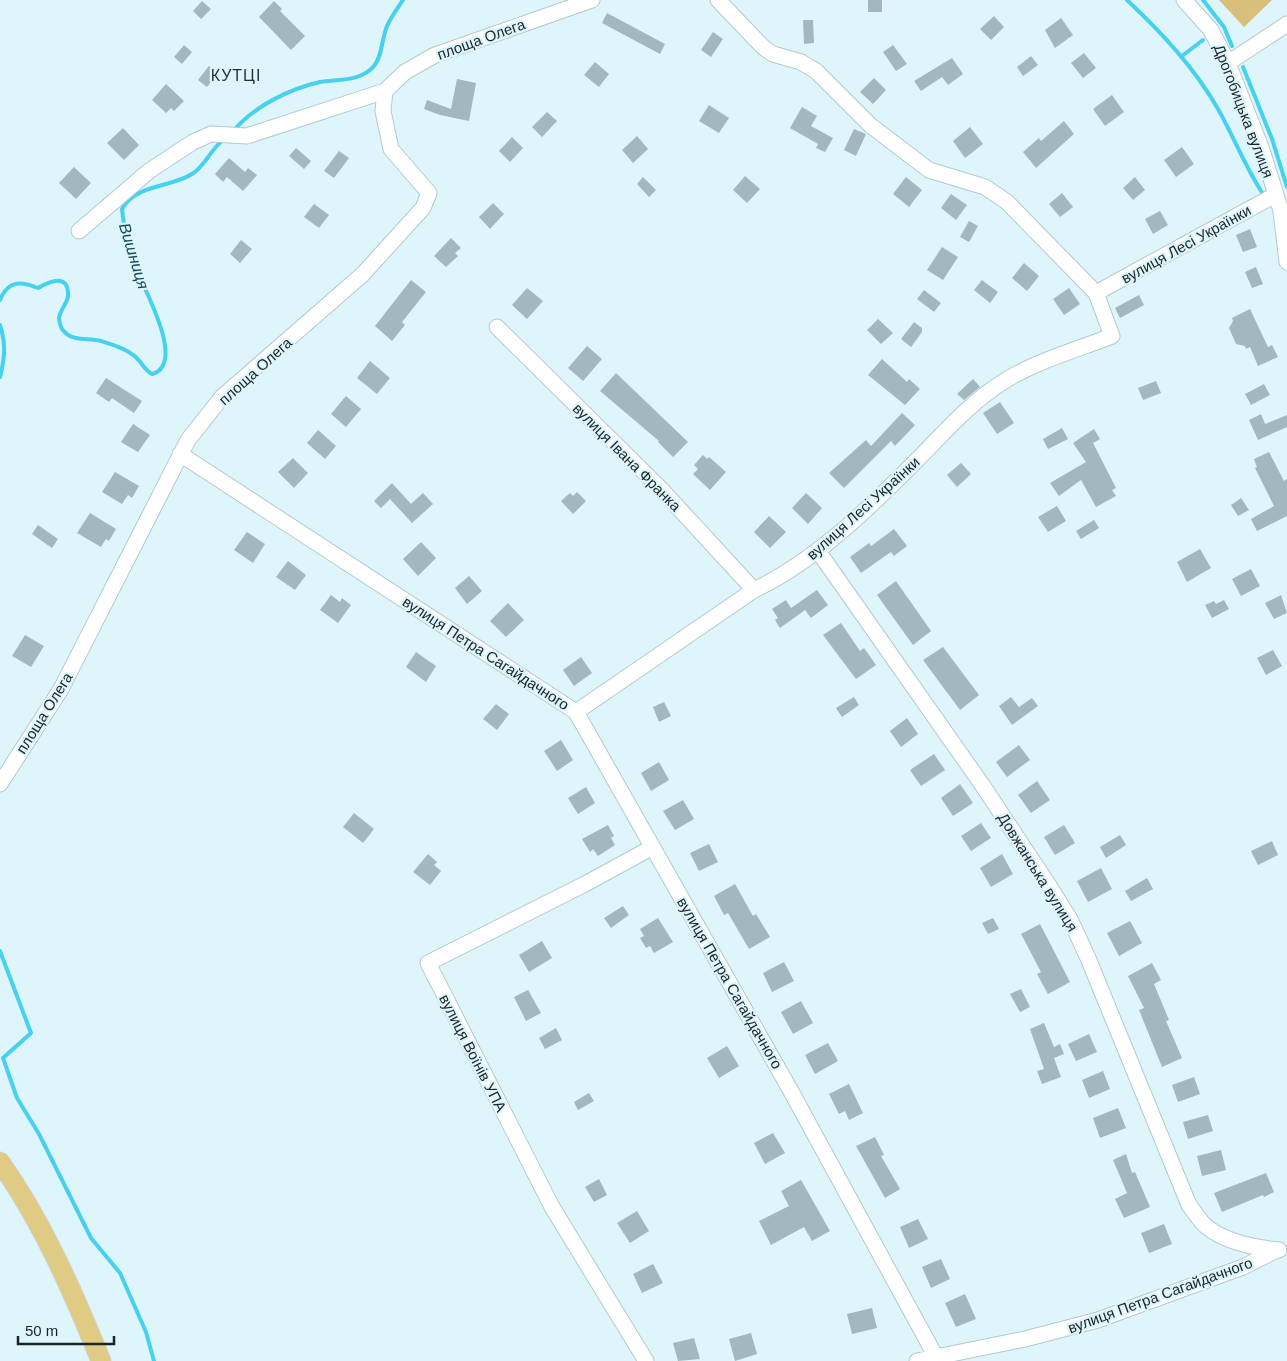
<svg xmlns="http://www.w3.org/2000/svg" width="1287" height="1361" font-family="Helvetica,sans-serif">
<rect width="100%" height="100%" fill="#def5fb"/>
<path fill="#d6c07a" d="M1219 0H1272L1244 27Z"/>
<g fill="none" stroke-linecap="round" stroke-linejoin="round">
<path stroke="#46d1ef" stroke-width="4" d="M567 0H568
M1127 0C1162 33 1194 67 1218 109 1234 137 1245 167 1263 194
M1203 0 1224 27 1232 46
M1182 56 1203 40
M1243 67 1272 139 1287 187
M234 130C255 106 289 89 320 82 337 79 361 82 374 66 382 57 382 38 387 26 391 17 397 9 403 0
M0 300C8 280 21 281 38 288 50 281 69 273 68 296 67 304 60 310 59 318 59 322 60 325 62 329 72 343 87 337 101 341 111 344 125 348 133 355 141 360 143 369 152 374 187 364 144 290 137 270 129 251 124 229 122 209 136 184 170 188 192 174 205 166 211 149 223 140
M0 325C6 344 5 357 0 377
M0 951 31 1033 3 1058 17 1098 39 1134 91 1238 120 1273 146 1332 154 1361"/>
</g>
<path fill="#a3b8be" d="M868 0H882V12H868Z
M202 1 211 9 201 19 193 11Z
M274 1 282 9 280 11 305 36 291 50 259 17Z
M607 13 665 44 660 54 602 23Z
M994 16 1004 27 991 40 980 29Z
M1061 18 1073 35 1055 48 1045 30Z
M803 20H813L814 43 804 44Z
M713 32 723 39 711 57 701 50Z
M184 45 192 52 182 64 174 57Z
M893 45 907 64 896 71 883 52Z
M1084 53 1096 68 1083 78 1071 63Z
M1031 56 1038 65 1023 76 1017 67Z
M952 58 963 74 948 85 942 77 921 91 914 81Z
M595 62 609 74 599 87 584 75Z
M209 66 218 73 207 87 198 80Z
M874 78 886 90 873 104 860 92Z
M457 79 476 83 469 121 440 115 424 109 427 100 451 109Z
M166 84 184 101 174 111 171 108 166 113 152 100Z
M1112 95 1124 112 1105 126 1093 109Z
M709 105 729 118 719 133 699 121Z
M802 107 817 116 811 126 833 138 825 152 816 148 818 144 790 128Z
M547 112 557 121 542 137 532 127Z
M1064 121 1074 134 1036 168 1023 152 1039 138 1041 141Z
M970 127 983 144 965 158 953 141Z
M123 128 139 145 124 160 107 143Z
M854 129 866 134 856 156 844 150Z
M637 136 648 149 633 163 622 150Z
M512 137 523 148 510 162 499 151Z
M1182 147 1194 164 1176 177 1164 160Z
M296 148 311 161 304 169 289 156Z
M339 151 349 158 334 178 324 171Z
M229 158 245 172 248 168 257 175 243 191 227 177 223 182 215 174Z
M74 167 91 183 76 199 59 183Z
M745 176 760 189 747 203 733 190Z
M643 177 656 190 649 197 637 184Z
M906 177 922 190 909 207 893 194Z
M1135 177 1145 190 1133 200 1123 188Z
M1062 193 1073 207 1060 217 1049 204Z
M951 194 967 205 956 220 941 208Z
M493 203 504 214 490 229 479 217Z
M314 204 329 215 319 228 304 217Z
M1160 211 1168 225 1153 234 1145 219Z
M969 221 978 226 969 242 960 237Z
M1250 229 1257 247 1243 252 1236 235Z
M451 238 461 248 455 253 458 256 446 267 434 256Z
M241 240 252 249 240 263 230 254Z
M942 247 958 257 943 280 927 270Z
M1024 263 1039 276 1027 291 1012 278Z
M1256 267 1263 284 1252 288 1245 272Z
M411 280 426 292 402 322 405 325 392 341 375 326Z
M982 280 998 292 990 303 974 290Z
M527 288 543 301 527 319 512 305Z
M1069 288 1080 304 1064 315 1053 299Z
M924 290 941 303 934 312 917 299Z
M1139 295 1144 305 1120 318 1115 308Z
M1250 309 1268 347 1272 345 1278 357 1258 366 1250 347 1246 349 1245 346 1236 344 1229 328 1233 321 1232 318Z
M878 319 893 333 881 344 867 330Z
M914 322 922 328V332L911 347 901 339Z
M587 346 602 359 583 381 568 368Z
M882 359 907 382 909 379 920 389 905 405 868 375Z
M370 361 390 378 377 394 357 378Z
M616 373 688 442 673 457 658 442 659 441 600 391Z
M106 378 142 401 134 413 112 398 109 402 96 393Z
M973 379 980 387 964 400 957 394Z
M1156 381 1161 393 1143 400 1138 388Z
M1264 384 1270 395 1251 405 1245 394Z
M346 396 361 409 346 427 331 414Z
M1000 402 1014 423 997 434 983 413Z
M902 413 915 425 895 446 891 441 844 488 829 473 866 440 871 446Z
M1261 414 1265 424 1287 415V427L1258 440 1249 420Z
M133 424 150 435 138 452 121 442Z
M1062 428 1068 439 1048 449 1043 439Z
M1094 429 1100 439 1093 443 1116 488 1112 490 1116 496 1096 507 1081 480 1059 496 1050 483 1086 462 1073 443Z
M318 430 336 446 325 459 307 443Z
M1269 452 1284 481 1287 479V516L1257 531 1251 519 1274 506 1255 468 1257 467 1254 459Z
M703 455 707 459 709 457 726 472 710 490 693 474 698 469 694 465Z
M293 458 308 473 294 488 278 472Z
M961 463 971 474 957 487 947 475Z
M115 472 139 486 132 498 128 495 122 504 102 492Z
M392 483 411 504 423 493 433 504 412 523 390 499 381 508 374 501Z
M577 492 586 501 573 514 561 501 570 493 573 496Z
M806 493 822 508 808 524 792 508Z
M1241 498 1249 510 1238 516 1231 505Z
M1057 506 1066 521 1048 532 1038 517Z
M90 513 116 529 109 541 106 539 101 547 77 533Z
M769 516 786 532 770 548 754 532Z
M1094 520 1099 528 1081 539 1076 531Z
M38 525 58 539 52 548 32 534Z
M894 529 907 546 894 556 891 552 861 573 850 557 869 543 871 546Z
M247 532 265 544 253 563 234 550Z
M421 542 436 558 418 576 403 559Z
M1200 549 1211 568 1187 582 1177 562Z
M288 561 306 575 295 590 276 577Z
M1251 569 1260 586 1241 596 1232 579Z
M469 576 482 591 467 604 455 588Z
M896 581 931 631 913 645 877 595Z
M817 590 828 605 811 618 805 610 780 628 775 620 778 618 772 609 786 600 791 608Z
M331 595 340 602 342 598 351 605 338 623 320 610Z
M1281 595 1287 613 1274 619 1265 603Z
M1224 600 1229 609 1212 618 1205 605 1214 601 1216 604Z
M508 603 524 620 506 637 490 621Z
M841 623 860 651 864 648 876 665 856 679 823 635Z
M25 635 44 646 31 667 12 656Z
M943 647 979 695 960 710 923 660Z
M1273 650 1282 666 1266 675 1257 658Z
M416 652 436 666 426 682 406 667Z
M581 657 592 673 574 686 563 670Z
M854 697 859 705 842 717 836 708Z
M1011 697 1019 707 1032 698 1038 706 1012 725 999 706Z
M664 702 671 716 659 722 653 707Z
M496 704 509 714 497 730 483 719Z
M907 718 918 734 901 747 890 731Z
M561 740 573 760 557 771 544 751Z
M1019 745 1030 760 1007 777 996 762Z
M934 754 945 770 921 786 910 770Z
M659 762 669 780 651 791 641 773Z
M1037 781 1050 800 1031 813 1018 795Z
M960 784 973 803 953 816 941 798Z
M586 787 595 803 578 814 568 798Z
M683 800 694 819 675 830 663 811Z
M354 813 374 829 363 843 343 827Z
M981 823 991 838 971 851 961 836Z
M608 825 614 836 611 838 615 845 598 856 593 849 590 852 582 839Z
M1064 825 1075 843 1055 855 1044 837Z
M1120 835 1126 845 1106 858 1100 847Z
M1272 841 1278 855 1258 865 1251 851Z
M709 844 718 862 699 871 690 853Z
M428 854 437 862 434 865 441 871 430 885 413 872Z
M1002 854 1013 874 991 887 980 868Z
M1101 868 1112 889 1088 902 1077 881Z
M1147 878 1153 889 1131 901 1125 891Z
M735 884 753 916 756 914 770 937 749 949 728 913 724 915 714 896Z
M623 906 629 915 611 928 604 918Z
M658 918 673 942 654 953 650 946 646 948 640 938 644 936 640 929Z
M993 918 999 929 988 934 982 923Z
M1130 921 1142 943 1119 956 1107 933Z
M1040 924 1070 982 1048 994 1037 974 1041 972 1021 934Z
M542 941 552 958 529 972 519 955Z
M784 962 794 981 772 992 763 973Z
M1152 963 1161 980 1154 984 1169 1020 1166 1021 1182 1058 1162 1067 1139 1010 1144 1008 1128 976Z
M1021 989 1030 1007 1020 1012 1010 994Z
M528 990 541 1013 526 1021 514 997Z
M801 1001 813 1023 793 1034 781 1012Z
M1044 1023 1054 1047 1060 1044 1064 1054 1054 1058 1061 1077 1042 1084 1037 1071 1044 1069 1030 1029Z
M556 1028 562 1040 545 1049 539 1038Z
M1089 1034 1097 1052 1076 1061 1068 1044Z
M828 1043 838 1061 815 1074 805 1055Z
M727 1046 739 1066 719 1078 707 1058Z
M1103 1071 1110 1089 1089 1098 1082 1080Z
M1194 1077 1200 1094 1178 1102 1172 1085Z
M849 1084 863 1113 849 1120 845 1111 839 1114 829 1094Z
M589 1093 594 1101 578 1110 574 1102Z
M1118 1108 1126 1128 1100 1138 1093 1118Z
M1208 1115 1213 1131 1188 1139 1183 1122Z
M773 1133 785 1153 765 1164 754 1143Z
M875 1137 884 1155 881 1156 900 1189 885 1198 856 1146Z
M1221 1150 1226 1170 1202 1176 1197 1156Z
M1126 1154 1132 1173 1135 1172 1150 1207 1124 1218 1115 1199 1127 1193 1113 1160Z
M1266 1173 1274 1192 1264 1197 1263 1195 1222 1212 1214 1193Z
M599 1179 607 1195 594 1202 585 1187Z
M801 1180 830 1231 812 1241 804 1227 771 1245 759 1221 789 1206 781 1191Z
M637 1211 649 1231 630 1243 617 1223Z
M918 1219 928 1239 909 1248 900 1227Z
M1164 1224 1172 1244 1149 1253 1141 1233Z
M941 1259 950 1279 931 1288 922 1267Z
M653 1264 663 1283 642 1293 633 1274Z
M965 1294 976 1319 956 1327 945 1303Z
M872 1308 877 1328 852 1334 847 1314Z
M751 1333 757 1354 735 1361 729 1339Z
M694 1338 700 1359 678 1361 673 1343Z"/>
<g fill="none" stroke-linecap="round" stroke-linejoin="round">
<defs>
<path id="minor" d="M718 0 764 48 773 54 801 62 816 71 870 125 929 170 985 187 1007 202 1096 293 1275 195
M1184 0 1211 30 1228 63 1262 150 1281 211 1287 262
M1228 63 1287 24
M79 231 149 171 193 142 211 134 247 136 385 91
M497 327 661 489 754 590
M180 454 576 712 792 1093 936 1357 1025 1339 1098 1320 1243 1267 1277 1250
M818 551 983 786 1048 884 1070 919 1088 958 1189 1205C1195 1212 1200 1222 1207 1227 1225 1242 1257 1248 1279 1250
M576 712 754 590C811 563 862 515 906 471 935 443 961 411 994 388 1028 363 1074 351 1112 336L1096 293
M0 784 61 689 188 440 222 397 363 274 423 208 429 193 391 149 383 111 385 91 405 72 435 55 592 0
M646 1361 552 1207 428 963 585 884 653 847
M917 1361 936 1357"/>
<path id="major" d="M0 1162C43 1223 73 1292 101 1361"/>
</defs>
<use href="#minor" stroke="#b3c9cf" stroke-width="17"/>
<use href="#major" stroke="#d1d3d4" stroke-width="21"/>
<use href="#minor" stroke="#fff" stroke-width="15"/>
<use href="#major" stroke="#dfcb84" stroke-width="19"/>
</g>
<g text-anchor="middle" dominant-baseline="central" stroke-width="4.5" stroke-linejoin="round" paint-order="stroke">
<g font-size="15" fill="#1b2426" stroke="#def5fb">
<text transform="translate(481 39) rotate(-20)">площа Олега</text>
<text transform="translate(1244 111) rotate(69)">Дрогобицька вулиця</text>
<text transform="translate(1186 244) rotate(-29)">вулиця Лесі Українки</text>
<text transform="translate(255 371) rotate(-42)">площа Олега</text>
<text transform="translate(627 457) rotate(45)">вулиця Івана Франка</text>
<text transform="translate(863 508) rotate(-42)">вулиця Лесі Українки</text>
<text transform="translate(486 653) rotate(33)">вулиця Петра Сагайдачного</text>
<text transform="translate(44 713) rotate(-58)">площа Олега</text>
<text transform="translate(1038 872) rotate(58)">Довжанська вулиця</text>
<text transform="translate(730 983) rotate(60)">вулиця Петра Сагайдачного</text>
<text transform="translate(473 1053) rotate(63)">вулиця Воїнів УПА</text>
<text transform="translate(1160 1295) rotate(-20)">вулиця Петра Сагайдачного</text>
</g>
<g font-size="16" letter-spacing="1" fill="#1e3135" stroke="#def5fb">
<text x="236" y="75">КУТЦІ</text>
</g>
<g font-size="16" font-style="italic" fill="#114c58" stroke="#def5fb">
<text transform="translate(134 256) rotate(73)">Вишниця</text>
</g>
</g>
<path d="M18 1336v8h96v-8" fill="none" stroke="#1b2426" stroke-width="2.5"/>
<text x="25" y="1336" font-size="15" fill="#1b2426" stroke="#def5fb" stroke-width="4" paint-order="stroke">50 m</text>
</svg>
